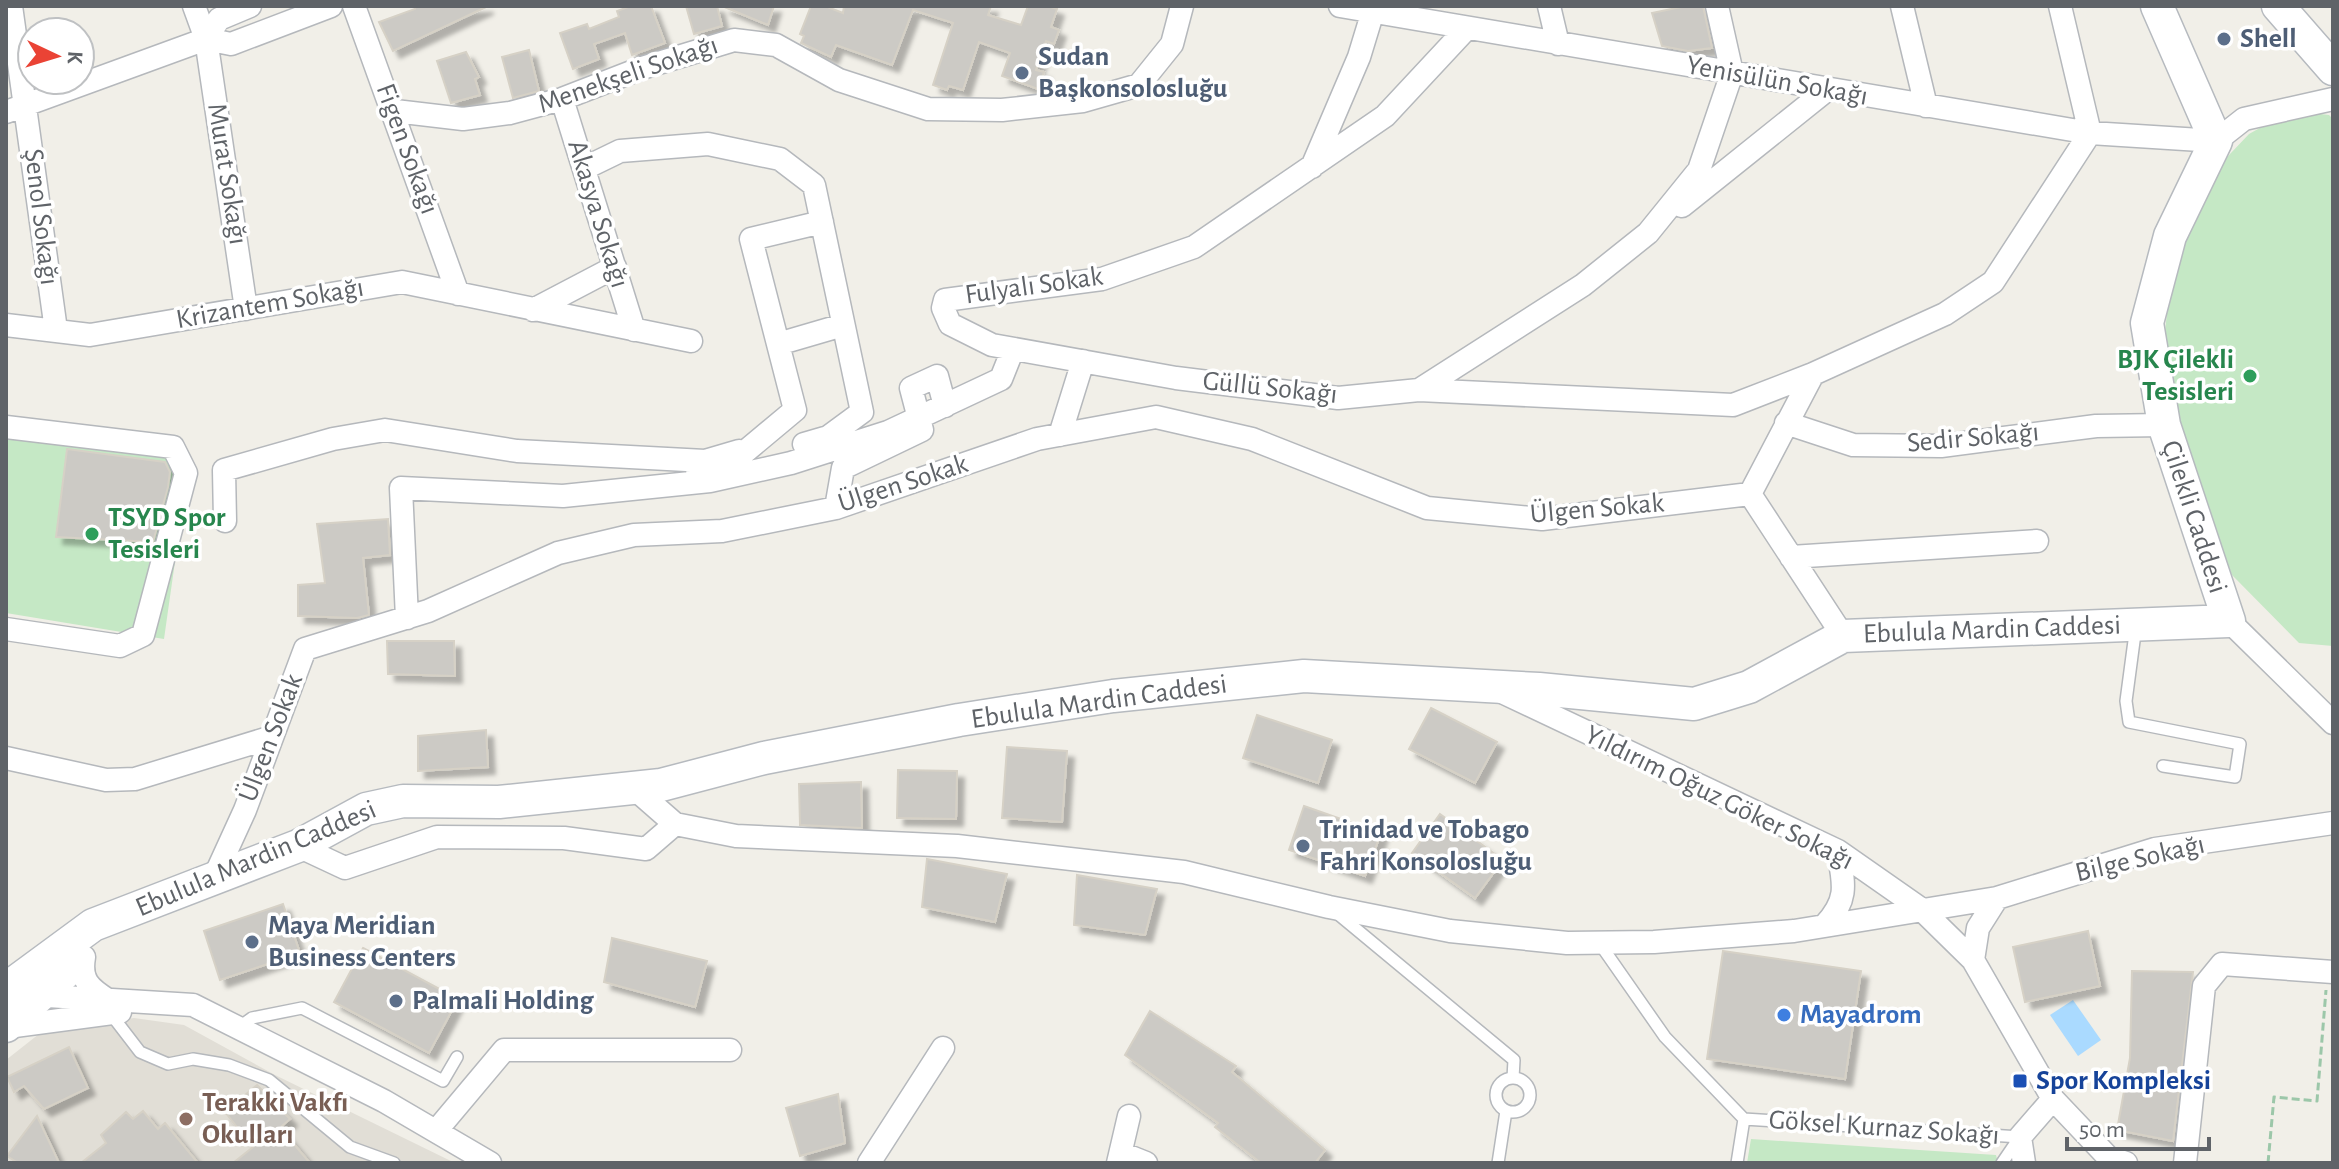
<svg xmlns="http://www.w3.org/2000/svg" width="2339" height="1169" font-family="'Alegreya Sans',sans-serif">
<defs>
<filter id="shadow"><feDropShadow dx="7" dy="7" stdDeviation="2" flood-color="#0004"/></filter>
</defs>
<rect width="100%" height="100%" fill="#f1efe8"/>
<path fill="#e1ded6" d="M134 1018 184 1025 275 1075 455 1163H6V1060L44 1030Z"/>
<path fill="#c5e8c5" d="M2312 113 2329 115 2333 119V646L2299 643 2232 575 2170 413 2164 339 2168 305 2186 236 2211 174 2249 134 2276 119Z
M6 431 190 456 164 639 6 613Z
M1751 1139 1996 1155 1998 1163H1747Z"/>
<path fill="#aadaff" d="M2073 1000 2101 1040 2078 1056 2050 1015Z"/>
<path fill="#cccac5" stroke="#d6d1c6" stroke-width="2" filter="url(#shadow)" d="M414 6H486V7L393 51 379 22 415 9Z
M631 6H651L665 43 632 55 625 33 594 44 599 59 573 69 560 33 587 24 589 29 619 17 617 11Z
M686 6H717L722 26 694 34Z
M722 6H774L768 25Z
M811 6H825L843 13 844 6H991L988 15 1021 25 1028 6H1048L1057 9 1051 27 1059 30 1054 44 1046 41 1036 70 1044 72 1038 89 1002 76 1010 53 979 42 963 90 949 86 947 90 933 85 953 23 913 10 892 65 836 45 831 57 801 43 804 36 800 34Z
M1686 6H1703L1712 48 1688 51 1662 46 1652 13Z
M529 50 539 91 513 98 502 57Z
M466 52 479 77 475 79 480 95 451 103 437 61Z
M67 449 165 462 170 472 168 487 153 542 56 537Z
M388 519 390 555 363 558 369 615 357 618 298 616V585L325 583 317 524Z
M387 641H454L455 676 388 674Z
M1431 708 1497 742 1475 783 1409 749Z
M1257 715 1332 740 1318 783 1243 758Z
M486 730 488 767 418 771V736Z
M1007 747 1067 751 1062 822 1002 818Z
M898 770 957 771 956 819 897 818Z
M861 782 862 828 800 825 799 784Z
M1304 806 1381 833 1365 876 1289 850Z
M1440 814 1503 860 1475 898 1412 853Z
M927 859 1007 874 995 922 922 907Z
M1077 875 1157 889 1145 935 1074 925Z
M283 904 300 953 220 980 204 931Z
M2088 931 2100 986 2025 1002 2013 947Z
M612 938 707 961 695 1007 604 982Z
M363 948 458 999 429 1053 334 1002Z
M1723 951 1861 971 1845 1079 1707 1059Z
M2132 971 2193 972 2173 1141 2117 1130 2130 1058Z
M1150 1011 1236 1066 1232 1072 1325 1150 1315 1163H1261L1215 1127 1218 1123 1125 1055Z
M69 1047 88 1088 44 1109 24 1086 14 1092 7 1077Z
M257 1085 290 1119 282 1126 286 1135 310 1163H233L253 1147 225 1112Z
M838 1094 845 1143 800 1156 786 1108Z
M143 1111 158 1129 165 1123 198 1163H81L106 1143 101 1135 126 1112 133 1119Z
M37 1116 54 1152 59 1163H18L7 1156Z"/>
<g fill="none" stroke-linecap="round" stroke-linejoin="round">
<defs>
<path id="lane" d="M2136 626 2126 701 2129 722 2240 744 2235 777 2163 766
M1338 914 1514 1060 1513 1078
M1600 944 1665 1037 1744 1119
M110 1013 140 1052 168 1064 193 1059 229 1065 269 1080 350 1147 394 1163
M238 1028 252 1018 302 1008 443 1081 457 1057
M1496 1095a17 17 0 1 1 34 0a17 17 0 1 1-34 0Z
M1498 1163 1506 1111
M1737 1163 1744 1119 2020 1137
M2002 1163 2017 1141"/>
<path id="street" d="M11 6 56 330
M194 6 206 39 246 309
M354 6 458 294
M1340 6 2090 133 2216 141 2244 119 2333 99
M1549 6 1558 44
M1902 6 1926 106
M2060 6 2090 133
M1467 28 1385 116 1194 247 1102 279 945 300 943 308 950 324 992 345 1176 378 1338 398 1419 390 1583 285 1648 233 1699 170 1732 73 1717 6
M206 39 231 44 331 6
M206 39 219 19 250 6
M562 99 634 330
M395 111 463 119 510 113 562 99 642 68 734 40 776 45 839 80 928 109 1002 110 1083 101 1139 85 1172 44 1182 6
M6 112 206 39
M1312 167 1359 57 1373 11 1370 6
M585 168 620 151 708 144 780 159 814 185 862 412 828 437 804 444
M1682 206 1828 89
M822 222 751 239 795 410 710 481 791 463 888 432 1001 379 1013 349
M533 310 615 267
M6 325 90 335 402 282 691 341
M778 344 843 325
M1419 390 1733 405 1813 374 1945 314 1993 282 2090 133
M1786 423 1853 445 1941 446 2096 426 2164 425
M6 427 173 447 186 473 143 635 120 646 6 629
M1060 435 1083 361
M1750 494 1843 636
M1750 494 1813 374
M836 508 843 468 922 430 911 388 937 376 945 406
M225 521 224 470 333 439 385 430 517 451 705 461 739 451
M1791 557 2037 541
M407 618 401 488 563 496 710 481 697 474
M2229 621 2333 723
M1502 692 1838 851 1921 909 1973 960 2053 1099 2108 1157 2126 1163
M6 758 106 780 135 779 272 737
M635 789 675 824 736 836 957 846 1184 872 1329 907 1450 931 1567 943 1654 942 1794 931 1997 898 2155 849 2333 823
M298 846 345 868 437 837 564 838 646 849 675 824
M213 880 245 810 305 649 428 611 558 553 634 535 722 531 836 508 1037 439 1156 417 1252 439 1427 508 1542 519 1750 494
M1825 925C1849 899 1844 884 1838 851
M84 957C80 980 89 988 108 1000
M1973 960 1978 928 1997 898
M31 995 193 1005 384 1101 490 1163
M7 1027 120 1012
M436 1131 504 1050H730
M1121 1153 1146 1163
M869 1163 943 1048
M1118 1163 1129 1116
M2024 1163 2020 1137 2053 1099
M2185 1163 2204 986 2222 964 2333 972"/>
<path id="secondary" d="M2278 6 2333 69
M6 989 93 925 298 846 366 809 403 801 499 802 661 785 764 758 959 720 1113 696 1304 676 1539 689 1694 704 1749 687 1843 636 2229 621 2164 425 2147 323 2170 236 2216 141 2157 6
M6 1026 68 970"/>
</defs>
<use href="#lane" stroke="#b5b8bc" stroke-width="14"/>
<use href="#street" stroke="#b5b8bc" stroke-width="25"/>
<use href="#secondary" stroke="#b6babf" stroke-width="35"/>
<path stroke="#9cc7a9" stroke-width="3" stroke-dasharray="8 4" stroke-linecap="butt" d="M2268 1163 2274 1097 2317 1101 2326 990"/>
<use href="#lane" stroke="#fff" stroke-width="11"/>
<use href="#street" stroke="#fff" stroke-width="22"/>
<use href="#secondary" stroke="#fff" stroke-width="32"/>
</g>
<g fill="#5c6f8a" stroke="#fff" stroke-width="3">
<circle cx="2224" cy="39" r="8"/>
<circle cx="1022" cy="73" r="8"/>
<circle cx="1303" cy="846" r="8"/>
<circle cx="252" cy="942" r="8"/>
<circle cx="396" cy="1001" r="8"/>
</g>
<g fill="#2e9e5b" stroke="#fff" stroke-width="3">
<circle cx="2250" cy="376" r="8"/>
<circle cx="92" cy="534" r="8"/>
</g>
<circle fill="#3f7fe0" stroke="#fff" stroke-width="3" cx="1784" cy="1015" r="8"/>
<rect fill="#1a4fb4" stroke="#fff" stroke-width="3" x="2012" y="1073" width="16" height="16" rx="4"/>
<circle fill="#8d6e63" stroke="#fff" stroke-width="3" cx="186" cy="1119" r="8"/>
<g text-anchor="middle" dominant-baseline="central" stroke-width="7" stroke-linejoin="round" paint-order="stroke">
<g font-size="28" font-weight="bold" fill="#4e5e75" stroke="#fff" text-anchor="start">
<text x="2240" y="39">Shell</text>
<text x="1038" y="57">Sudan<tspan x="1038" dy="32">Başkonsolosluğu</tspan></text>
<text x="1319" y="830">Trinidad ve Tobago<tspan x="1319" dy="32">Fahri Konsolosluğu</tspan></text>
<text x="268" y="926">Maya Meridian<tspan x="268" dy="32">Business Centers</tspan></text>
<text x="412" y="1001">Palmali Holding</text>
</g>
<g font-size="28" fill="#5f6368" stroke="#fff">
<text transform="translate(628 75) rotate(-19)">Menekşeli Sokağı</text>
<text transform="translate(1777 81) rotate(10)">Yenisülün Sokağı</text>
<text transform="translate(407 149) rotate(70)">Figen Sokağı</text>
<text transform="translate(227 174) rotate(81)">Murat Sokağı</text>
<text transform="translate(598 214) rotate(73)">Akasya Sokağı</text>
<text transform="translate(41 217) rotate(83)">Şenol Sokağı</text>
<text transform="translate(1034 286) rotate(-8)">Fulyalı Sokak</text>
<text transform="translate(270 304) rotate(-10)">Krizantem Sokağı</text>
<text transform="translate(1270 388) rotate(6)">Güllü Sokağı</text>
<text transform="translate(1973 438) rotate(-5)">Sedir Sokağı</text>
<text transform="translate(903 484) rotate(-18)">Ülgen Sokak</text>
<text transform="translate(1597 509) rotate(-5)">Ülgen Sokak</text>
<text transform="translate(2194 517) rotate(72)">Çilekli Caddesi</text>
<text transform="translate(1992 630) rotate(-2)">Ebulula Mardin Caddesi</text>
<text transform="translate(1099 702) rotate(-8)">Ebulula Mardin Caddesi</text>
<text transform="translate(271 738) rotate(-69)">Ülgen Sokak</text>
<text transform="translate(1719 798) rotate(26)">Yıldırım Oğuz Göker Sokağı</text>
<text transform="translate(256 859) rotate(-23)">Ebulula Mardin Caddesi</text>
<text transform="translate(2140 859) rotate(-13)">Bilge Sokağı</text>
<text transform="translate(1884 1128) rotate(4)">Göksel Kurnaz Sokağı</text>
</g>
<g font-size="28" font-weight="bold" fill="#27864d" stroke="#fff" text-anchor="end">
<text x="2234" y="360">BJK Çilekli<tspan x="2234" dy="32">Tesisleri</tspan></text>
<text x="108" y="518" text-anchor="start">TSYD Spor<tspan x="108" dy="32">Tesisleri</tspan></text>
</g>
<g font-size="28" font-weight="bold" fill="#366cbe" stroke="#fff" text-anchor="start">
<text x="1800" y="1015">Mayadrom</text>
</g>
<g font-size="28" font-weight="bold" fill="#164399" stroke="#fff" text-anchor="start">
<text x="2036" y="1081">Spor Kompleksi</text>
</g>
<g font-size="28" font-weight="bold" fill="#785e54" stroke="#fff" text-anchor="start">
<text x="202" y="1103">Terakki Vakfı<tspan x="202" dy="32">Okulları</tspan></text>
</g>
</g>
<rect width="2339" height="1169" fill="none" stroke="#5f6368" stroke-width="16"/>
<g transform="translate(56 56) rotate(94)"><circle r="38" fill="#ffffff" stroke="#bfc1c3" stroke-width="2"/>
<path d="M0-6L14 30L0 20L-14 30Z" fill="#ea4335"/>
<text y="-12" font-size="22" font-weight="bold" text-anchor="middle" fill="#5f6368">K</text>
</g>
<path d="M2067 1137v12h142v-12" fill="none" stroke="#5f6368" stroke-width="4"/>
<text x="2079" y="1137" font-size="24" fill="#5f6368" stroke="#ffffff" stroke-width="6" paint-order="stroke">50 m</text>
</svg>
